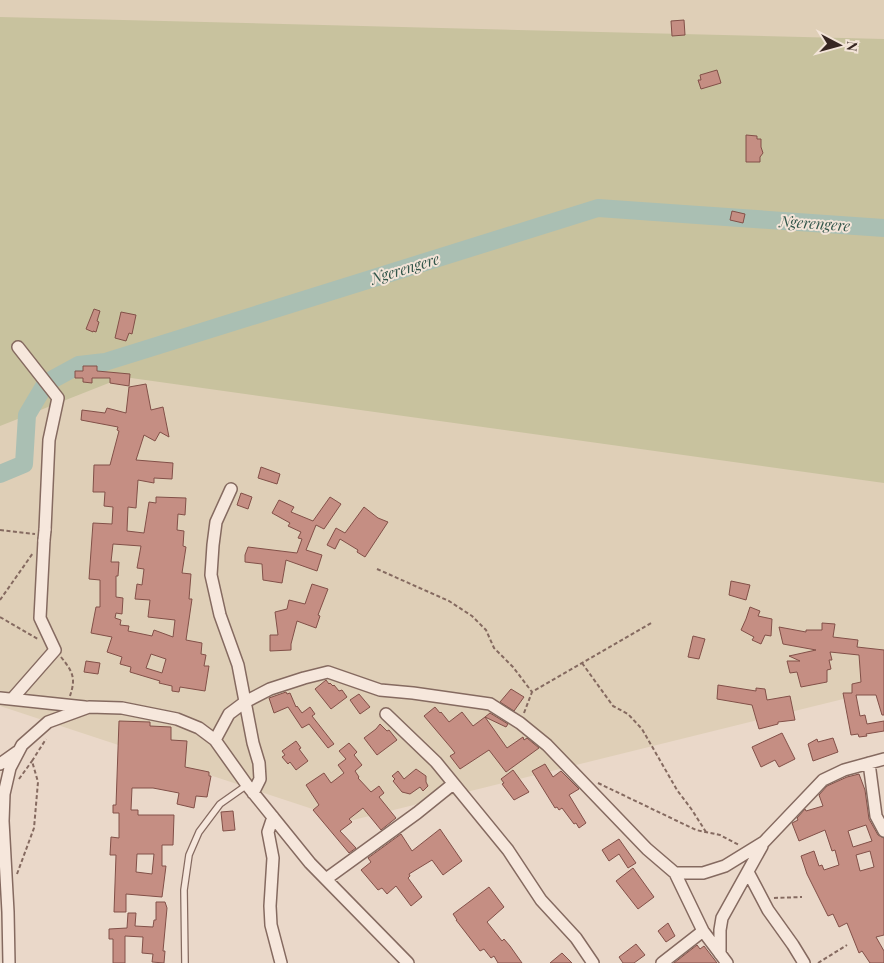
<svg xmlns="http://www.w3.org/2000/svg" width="884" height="963" font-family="'Playfair Display',serif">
<rect width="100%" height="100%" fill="#ead8c9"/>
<path fill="#dfcfb7" d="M0 0H884V689L349 821 0 706Z"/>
<path fill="#c8c29e" d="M0 17 884 39V483L124 377 0 426Z"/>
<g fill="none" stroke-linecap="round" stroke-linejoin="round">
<path stroke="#aabfb3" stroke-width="18" d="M0 474 24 464 27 415 46 383 79 365 105 362 598 208 884 228"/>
</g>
<path fill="#c58e83" stroke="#825048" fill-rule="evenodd" d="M684 20 685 35 672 36 671 21Z
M717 70 721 83 701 89 698 80H701L700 75Z
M746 135 757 136V139H761V147L763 153 760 157V162H746Z
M732 211 745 214 743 223 730 220Z
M94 309 100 311 97 321 99 322 96 332 93 331V332L86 329Z
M121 312 136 315 132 334 129 333 126 341 115 338Z
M83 366H97V371L130 374 129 386 110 383V378H92V383L83 382V378H75V371H83Z
M146 384 151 410 163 407 169 437 160 432 155 441 144 435 136 460 173 463 172 479 154 478V483L138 480 136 508 128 507 127 531 144 533 149 502 156 503V497L186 498 185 515 178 514 177 530 184 531 183 546 186 547 182 573 191 574 189 599H192L186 640 202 643 201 654 206 655 204 666H209L205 691 180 687 179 692 172 691V686L159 683 160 681 130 672 131 667 120 664 122 657 107 652 112 637 91 633 96 607H100V580L89 579 93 523 112 524 113 507 104 506 105 492H93L94 465H110L119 431 117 430 118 427 81 420 82 410 105 413 107 408 126 413 129 387ZM113 544 141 546 137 568 144 569 142 585 137 584 135 599 150 600 148 617 175 620 173 637 154 630 152 636 128 631 129 626 120 625 121 620 115 618 116 613 122 614 123 598 116 597V576H118L119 562H111ZM151 654 166 659 162 673 146 668Z
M261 467 280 474 277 484 258 478Z
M241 493 252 497 248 509 237 505Z
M330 497 341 504 324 529 316 525 306 550 322 555 317 571 286 560 282 583 263 580 262 564 245 562V555L248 547 297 553 302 539 298 538 301 532 288 526 290 523 272 513 279 500 294 507 291 512 313 521Z
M364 507 378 518 388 522 365 557 357 552 358 550 340 539 335 549 327 545 336 528 345 533Z
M731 581 750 585 746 600 729 595Z
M312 584 328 589 318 615 320 616 316 628 297 621 291 644V650L270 651V635H278L275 612 287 609 289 600 305 604Z
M750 607 760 611 758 616 772 619 771 636 765 635 761 644 752 640 754 637 741 630 746 619Z
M822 623 835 624 833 637 858 640 857 647 884 650V715H882L876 695H856L860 716 865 715 867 724 884 721V731L866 734 867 736 859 737 858 734 851 735 843 693H852V684L861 682 859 655 830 652 832 660H829L831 669 827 670V682L801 687 797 672 790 673 787 661H800L789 656 816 650 783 644 779 627 806 632V630H822Z
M693 636 705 639 699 659 688 657Z
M86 661 100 663 98 674 84 672Z
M326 680 329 684 330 683 333 686 334 685 339 691 342 690 347 697 331 709 315 689Z
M718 685 756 691V688L765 689 767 700 790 696 795 720 778 722V724L759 729 752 705 717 699Z
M511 689 524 697 514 711 500 702Z
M286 692 287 694 290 693 296 707 297 706 302 713 310 707 315 714 312 716 334 744 328 748 309 724 302 728 288 707 274 713 269 698Z
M359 694 370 707 360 714 350 700Z
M435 707 440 713 441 712 449 722 462 712 473 726 485 717 507 748 523 737 524 740 527 738 539 748 506 772 489 750 460 769 450 756 455 753 452 749 424 716Z
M490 713 508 724 506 727 485 717Z
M119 721 150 722V726L171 727V740L187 741 185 767 209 772V776H211L207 797 196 796 194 808 177 804 179 793 153 788H132L131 810H138V815H174L173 845H162V866H166L162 897 126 894V912H114L116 855H110L111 837 119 838V813H113V805H116ZM137 854H154L152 874 136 872Z
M380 724 387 731 389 730 397 740 377 755 364 738 376 729Z
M782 733 795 759 779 767 775 760 761 767 752 747Z
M833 738 838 752 813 761 808 744 817 739 818 742Z
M296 741 301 748 299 749 308 761 296 770 290 762 288 764 282 757 285 755 282 751Z
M349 743 357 752 354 755 362 765 355 771 359 777 358 778 371 792 379 786 384 793 379 797 396 818 381 830 363 808 349 819 352 822 340 831 356 848 349 853 313 810 319 805 306 785 324 773 331 783 344 773 338 765 346 759 339 751Z
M545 764 553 777 561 771 579 789 569 795 586 823 579 828 576 823 574 824 562 808 559 810 557 807 555 808 532 771Z
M416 769 426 776V782L428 786 423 791 420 787 410 794 402 792 393 781 395 779 392 776 398 771 404 779Z
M513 770 529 792 514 800 502 784 504 783 501 779Z
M859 774 865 790 869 819 878 835 884 838V935L876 937 884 951V963H870L862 951 859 953 847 923 839 927 833 914 828 916 807 874 801 856 814 851 819 866 822 865 824 870 839 865 835 850 832 851 825 830 799 841 792 823 798 820 797 818 805 809 806 811 823 806 819 795 827 786 847 777ZM866 825 872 841 853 847 848 831ZM870 851 874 867 860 871 856 855Z
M233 811 235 830 223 831 221 812Z
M440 829 462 861 443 875 432 860 409 874 410 876 408 878 422 897 411 906 396 886 387 894 382 888 378 890 361 870 371 862 368 858 401 834 412 851Z
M619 839 636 863 628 868 619 854 609 861 602 850Z
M633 868 654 897 638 909 616 881Z
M489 887 504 907 487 922 502 941 504 939 510 946 522 963H498L494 956 491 958 484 949 480 951 456 920H457L453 914Z
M156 902H165L167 908 163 951H165L164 963 152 962 153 954 142 953 143 937 125 936V963H113V939H109V929L127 928 128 913H136L135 926 153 927 154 920H156Z
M668 923 675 936 666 942 658 931Z
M636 944 645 955 634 963H623L619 957Z
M697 945 700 949 704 946 717 963H674Z
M562 953 572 963H550Z"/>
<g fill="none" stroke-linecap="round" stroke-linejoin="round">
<defs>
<path id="service" d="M185 963 184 890 189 855 199 832 220 804 247 785"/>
<path id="minor" d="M18 347 58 398 49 440 45 530
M231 489 216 522 213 545 211 575 220 615 238 665 253 743 259 763 260 779 253 793
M0 698 85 707
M12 699 55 650 40 618 44 540
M386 714 436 762 508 850 541 900 576 938 593 963
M215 740 229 714 245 702 270 689 304 678 328 672 380 690 413 693 490 704 520 723 547 745 647 849 675 873 703 931 727 963
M869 763 876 816 884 831
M0 764 17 752
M273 817 268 832 273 858 270 906 271 925 281 963
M748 872 768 910 793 945 804 963
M675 873H703L725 866 764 842 823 780 844 770 884 759
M326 879 417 813 453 784
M720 954V930L722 918 762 846
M9 963 8 912 3 821 4 794 10 768 22 745 48 722 89 707 122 708 177 719 199 728 215 740 247 785 310 863 408 963
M662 963 703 931"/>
</defs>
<use href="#service" stroke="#856a60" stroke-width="8"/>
<use href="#minor" stroke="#856a60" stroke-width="14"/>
<path stroke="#856a60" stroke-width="2" stroke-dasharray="4 2.5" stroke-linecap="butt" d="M0 530 35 534
M377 569 449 601 472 616 486 630 494 648 513 667 532 692
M0 600 33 553
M0 617 38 639
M61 657C73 672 76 678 70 696
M582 663 613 706 628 714 642 729 677 790 692 810 706 832
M524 713 532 692 653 622
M19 779 32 761
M598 783 696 830 720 835 739 845
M17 874 34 828 38 782 32 761 46 739
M774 898 802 897
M818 963 847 945"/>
<use href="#service" stroke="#f6e7dc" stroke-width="5.5"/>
<use href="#minor" stroke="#f6e7dc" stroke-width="11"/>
<defs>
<path id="minor-bridge" d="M44 540 45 530"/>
</defs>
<use href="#minor-bridge" stroke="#856a60" stroke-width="14" stroke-linecap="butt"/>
<use href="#minor-bridge" stroke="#f6e7dc" stroke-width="11"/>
</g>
<g text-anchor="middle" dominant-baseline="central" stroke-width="4" stroke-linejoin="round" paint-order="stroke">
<g font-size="15" font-style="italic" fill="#32554a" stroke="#f3e4d8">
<text transform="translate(815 223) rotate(4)">Ngerengere</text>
<text transform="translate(405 268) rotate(-17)">Ngerengere</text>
</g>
</g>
<g transform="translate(839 45) rotate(96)" stroke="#f3e4d8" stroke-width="4" paint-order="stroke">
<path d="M0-4L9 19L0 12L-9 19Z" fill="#372622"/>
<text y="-8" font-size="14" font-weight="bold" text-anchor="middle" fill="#372622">N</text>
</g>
</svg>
